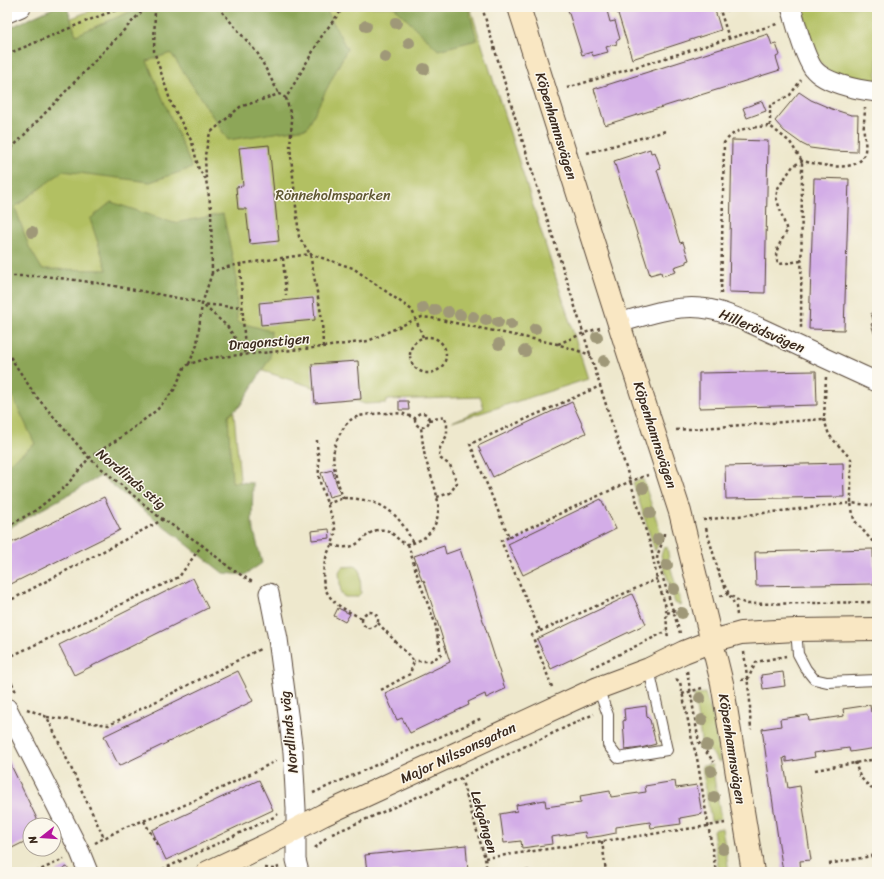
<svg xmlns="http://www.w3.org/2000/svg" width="884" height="879" font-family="Sriracha,sans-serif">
<rect width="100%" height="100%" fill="#fbf7ec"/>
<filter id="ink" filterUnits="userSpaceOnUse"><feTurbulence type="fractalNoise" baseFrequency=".025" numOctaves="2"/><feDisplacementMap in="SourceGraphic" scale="8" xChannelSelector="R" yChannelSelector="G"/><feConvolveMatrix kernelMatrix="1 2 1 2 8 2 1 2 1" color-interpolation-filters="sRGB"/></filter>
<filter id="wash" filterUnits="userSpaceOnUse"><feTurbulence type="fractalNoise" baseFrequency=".012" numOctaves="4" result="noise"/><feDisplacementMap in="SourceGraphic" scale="16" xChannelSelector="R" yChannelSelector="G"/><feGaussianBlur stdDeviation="0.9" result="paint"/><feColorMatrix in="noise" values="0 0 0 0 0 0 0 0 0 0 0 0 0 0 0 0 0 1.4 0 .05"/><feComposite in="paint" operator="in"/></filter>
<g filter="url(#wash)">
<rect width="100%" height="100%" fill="#eee8cd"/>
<path fill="#b2c062" stroke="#767540" d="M100 7H470L588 379 452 422 484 408 480 397 387 400 386 403 365 404 229 360 247 554 98 465 7 515V43Z
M802 7H877V82L833 76 815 57Z
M643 479 661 534V538L655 551 633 482Z
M664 547H667L670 565 681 604 679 605 675 603 662 561 661 555Z
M356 566 360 570 361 593 357 597H345L341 594 339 572 342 567Z
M705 693 713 717 720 761 718 762 712 753 703 745 701 740 694 695Z
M712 765 721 819 711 821 702 766Z
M722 828 729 872H719L713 830Z"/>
<path fill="#8da658" stroke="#64683b" d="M55 7H67L76 35 136 9V7H325L347 49 307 128 228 140 171 53 147 61 192 168 150 182 63 171 15 207 29 247 42 269 107 270 90 219 111 202 174 223 223 214 236 274 237 322 271 331 270 358 240 406 228 416 232 482 253 483 252 523 262 563 245 575 223 573 101 476 7 529V465L35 444 11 393 7 395V29Z
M394 7H468L477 40 438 50Z"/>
<g id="blocks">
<path fill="#d3ade7" d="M567 7H606L610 22 615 21 620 39 616 41 617 44 606 47 608 52 593 56 592 52 582 55Z
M616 7H714L721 30 632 59Z
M726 7H739L727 11Z
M768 34 772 45 776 44 780 55 776 57 780 70 605 125 594 89Z
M799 92 811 100 832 109 851 115H858L857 152 833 151 810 148 802 144 784 131 775 121Z
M762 101 766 111 747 118 743 108Z
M732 140 768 141 765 293 729 292Z
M269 145 279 241 250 244 246 209H238L236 187 243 186 239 148Z
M650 149 651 153 655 152 661 169 657 170 680 243 683 242 689 260 686 261V263L674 267 676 272 662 276 661 272 650 275 614 161Z
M814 178 849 179 844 330 809 329Z
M313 298 315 320 261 325 259 303Z
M877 311V341L871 324 874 323 871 313Z
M358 361 361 399 315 403 312 364Z
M816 371 817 405 699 408V373Z
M399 401H408L409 410H399Z
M572 402 586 433 493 477 478 446Z
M843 463 844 497 726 499 725 466Z
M332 470 340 494 329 497 321 473Z
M104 497 120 530 7 586V545Z
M601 499 616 529 523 575 508 544Z
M329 529 330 538 312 540 311 531Z
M444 546 446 554 460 549 505 689 486 698 485 694 468 702 469 705 410 733 402 718 397 720 385 693 450 662 424 580 422 581 414 556Z
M873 549 874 584 756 586 755 552Z
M193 578 208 608 74 675 59 645Z
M632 594 646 624 551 669 537 639Z
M338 608 350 614 345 622 334 616Z
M238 671 253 701 119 766 104 736Z
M783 672 785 686 763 689 761 675Z
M870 705 871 712 877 711V748L850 752 849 748 814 753 815 757 786 762V757L783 758 788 788 800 786 811 860 800 861 801 872H783L762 729 781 726 780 719 808 715 809 721 844 716 843 709Z
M646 706 647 717 650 720 656 744 641 748 625 750 623 721 625 720 624 709Z
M7 757 40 825H30V839L10 849 7 842Z
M259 780 273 810 166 860 152 830Z
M675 781 676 788 697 785 702 814 680 818 681 824 651 828 650 822 616 827V833L601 836 586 838 585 832 551 837 552 844 522 848 521 841 504 843 500 814 517 811 516 805 545 800 546 807 581 802 580 796 610 791 611 797 646 792 645 786Z
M466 845 468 872H367L365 855Z
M67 867 70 872H56Z
M877 869V872H867V870Z
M529 870V872H519V871Z"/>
</g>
</g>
<g filter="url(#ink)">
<use href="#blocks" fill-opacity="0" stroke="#564638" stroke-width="1"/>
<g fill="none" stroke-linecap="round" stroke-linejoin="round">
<defs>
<path id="lane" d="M796 630 798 654 806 669 814 679 827 682 877 680
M598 688 608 715V745L618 758 667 750 649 669"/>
<path id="street" d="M791 7C797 26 801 47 811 65 820 83 859 90 877 92
M7 13 21 7
M618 323C645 316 674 305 701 308 725 310 756 326 778 336 811 352 844 367 877 382
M269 593 278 639 293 752 296 809V860L299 872
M7 708 80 852 88 872"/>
<path id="secondary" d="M519 7 626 346 680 512 722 683 753 872
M208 872 268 844 323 815 598 688 649 669 684 652 712 641 741 633 796 630 877 629"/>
</defs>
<use href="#lane" stroke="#564638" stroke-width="12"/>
<use href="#street" stroke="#564638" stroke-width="21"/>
<use href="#secondary" stroke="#564638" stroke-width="24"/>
<path stroke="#564638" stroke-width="2.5" stroke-dasharray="3 3" stroke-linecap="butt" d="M155 7 154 51 171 103 192 142 199 170 206 179
M218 7 258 54 279 94
M482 7 515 117 651 547 657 579 666 607 667 631 668 638
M719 7 729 38
M7 54C46 39 85 20 125 7
M567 88 777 24
M286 98 279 94 240 107 210 133 205 155 206 180 211 208 212 273 219 269 240 264 310 254 353 268 412 310 423 337
M770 126V106L790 95 801 80
M7 153 146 7
M587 153 666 131
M283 258 286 295
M801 261 780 264C770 256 782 240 787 231L776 197 778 188 793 166 802 161C818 164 861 176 865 151 866 145 865 139 864 133 863 125 865 116 865 108
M240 264 245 352
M212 273 202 304 227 326 245 353
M7 276H44L98 283 194 301 202 304
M721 294 724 143C737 126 750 128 770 126L790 142 802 161 801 328
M410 355a18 18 0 1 1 36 0a18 18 0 1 1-36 0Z
M558 344 584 333 600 328
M323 347 322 319 310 254 299 237 290 146 292 120 286 98 323 34 344 7
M7 352 35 395 89 458 158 516 202 545 230 568 254 583
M189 364 197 345 202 304 233 307 242 306
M826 377 824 419 829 435 851 459V503L877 506
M415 420a7 7 0 1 1 14 0a7 7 0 1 1-14 0Z
M429 420 445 417 447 425V435L440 448 439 456 441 459 450 465 457 483 450 493 437 497
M676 430 824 419
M317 440C317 447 318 454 319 461 319 468 318 475 320 482 324 498 332 513 335 529 336 539 330 546 327 555 315 591 332 605 362 618
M343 499C339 484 331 466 334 450 335 441 344 424 352 419 361 413 393 412 404 414 408 415 412 417 416 419
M327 504C333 502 339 499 345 498 351 498 358 499 364 500 390 505 402 520 413 543
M703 520 851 503 854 520 873 542 877 544
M7 527 36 510 66 486 89 458 120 438 157 410 174 390 184 368 189 364 209 358 323 347 368 341 416 319 422 317 431 318 557 344 591 355
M706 528 720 577 736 607 737 615
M664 533C664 542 658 550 657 559L680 633
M509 537 631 481 648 475
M408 544 418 578 435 623 441 655 430 661H414
M332 545C365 555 361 527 385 530 394 531 399 544 408 544 413 544 420 540 425 537 451 515 432 483 425 457 423 447 422 437 421 427
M720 596 728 594 739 601 748 604 877 602
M7 602 164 519
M362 620a8 8 0 1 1 16 0a8 8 0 1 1-16 0Z
M667 613 683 608
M378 623 414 661 410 674 381 690
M540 631 657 579
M744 652 750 701V715L751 730
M7 658 179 577 202 545
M591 668 667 631
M687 671 699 743 714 762
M7 672 16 692
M676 679 680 682 692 740 697 758 716 872
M741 680 748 679 756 662 786 656
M552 687 532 635 540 631 501 541 509 537 470 444 600 386
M682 694 702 688
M27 709 47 717 104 838
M47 717 109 725 262 648
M855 762 860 777 877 794
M815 770 877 759
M461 778 485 858 487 872
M313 793 482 718
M144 821 158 846 159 845
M332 834 461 778 481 767 594 714
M602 841 606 872
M95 843 125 827 169 812 224 787 276 761
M315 848 327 837
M485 858 708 826 725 823
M829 864 877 855
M265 868 274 869 279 867
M36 872 64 859
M157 872 274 817 278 814"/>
<use href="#lane" stroke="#fff" stroke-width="10"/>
<use href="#street" stroke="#fff" stroke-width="19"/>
<use href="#secondary" stroke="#f9e7c3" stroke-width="22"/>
</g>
<g fill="#9f9878">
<circle cx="396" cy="23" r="6"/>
<circle cx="366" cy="26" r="6"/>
<circle cx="409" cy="43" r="6"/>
<circle cx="385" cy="57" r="6"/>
<circle cx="424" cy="69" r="6"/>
<circle cx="32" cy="232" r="6"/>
<circle cx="423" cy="308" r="6"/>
<circle cx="435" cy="310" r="6"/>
<circle cx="448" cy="312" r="6"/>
<circle cx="460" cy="315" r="6"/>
<circle cx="473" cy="317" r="6"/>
<circle cx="486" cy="320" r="6"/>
<circle cx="498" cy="322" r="6"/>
<circle cx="511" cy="324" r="6"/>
<circle cx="535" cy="329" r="6"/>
<circle cx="597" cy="337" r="6"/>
<circle cx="499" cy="344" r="6"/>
<circle cx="525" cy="351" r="6"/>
<circle cx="604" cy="361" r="6"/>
<circle cx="643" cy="488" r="6"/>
<circle cx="650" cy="513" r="6"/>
<circle cx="658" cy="539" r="6"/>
<circle cx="667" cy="565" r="6"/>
<circle cx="674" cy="589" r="6"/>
<circle cx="682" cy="613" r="6"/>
<circle cx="700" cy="698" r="6"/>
<circle cx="702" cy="720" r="6"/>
<circle cx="707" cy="745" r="6"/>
<circle cx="711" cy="771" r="6"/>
<circle cx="714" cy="797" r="6"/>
<circle cx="723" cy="849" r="6"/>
</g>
</g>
<g text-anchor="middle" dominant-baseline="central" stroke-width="3" stroke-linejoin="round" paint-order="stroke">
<g font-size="14" fill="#3b2a1e" stroke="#fbf7ec">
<text transform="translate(556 126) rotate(73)">Köpenhamnsvägen</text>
<text transform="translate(762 331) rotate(23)">Hillerödsvägen</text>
<text transform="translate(269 342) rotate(-5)">Dragonstigen</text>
<text transform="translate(655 435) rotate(72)">Köpenhamnsvägen</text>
<text transform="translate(131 479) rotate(40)">Nordlinds stig</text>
<text transform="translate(289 732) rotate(-96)">Nordlinds väg</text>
<text transform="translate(732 749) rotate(81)">Köpenhamnsvägen</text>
<text transform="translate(458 753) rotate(-25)">Major Nilssonsgatan</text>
<text transform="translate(484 822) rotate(74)">Lekgången</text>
</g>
<g font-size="14" fill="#5f5732" stroke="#fbf7ec">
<text x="333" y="195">Rönneholmsparken</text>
</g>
</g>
<rect width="884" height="879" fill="none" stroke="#fbf7ec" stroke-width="24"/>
<g transform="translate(42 837) rotate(253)"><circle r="19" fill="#fbf7ec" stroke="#aea59a"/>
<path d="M0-3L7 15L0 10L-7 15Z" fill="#b5179e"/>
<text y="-6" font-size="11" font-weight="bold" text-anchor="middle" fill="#3b2a1e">N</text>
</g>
</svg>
